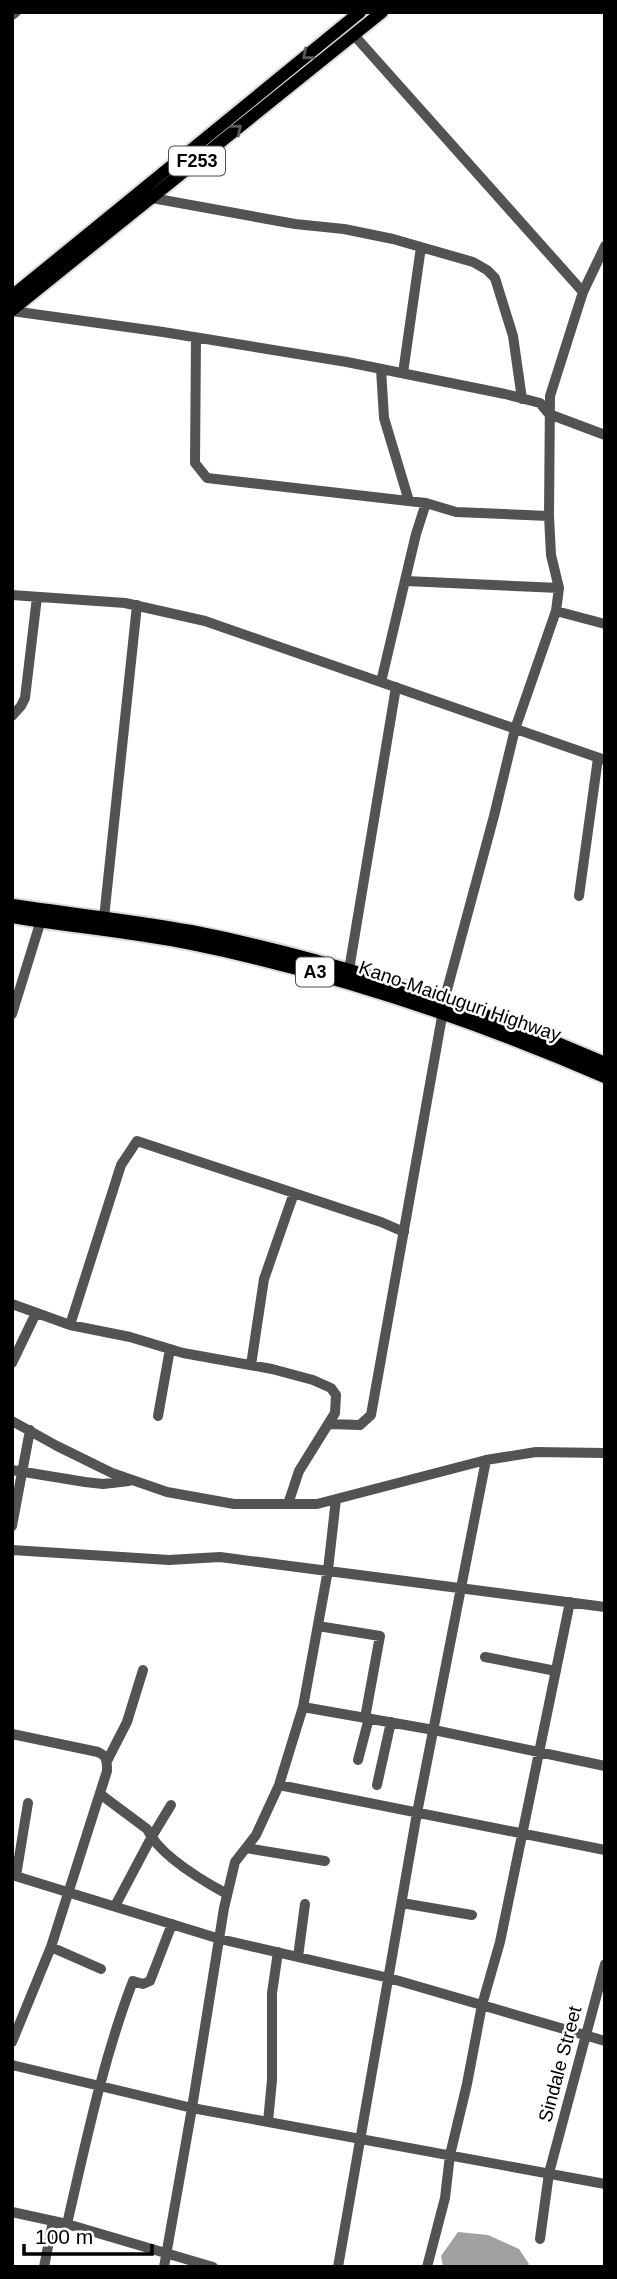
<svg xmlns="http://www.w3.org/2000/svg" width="617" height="2279" font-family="Arial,sans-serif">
<rect width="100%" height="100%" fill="#fff"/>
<path fill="#a1a1a1" d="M458 2232 488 2235 519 2249 529 2264 527 2267H443L441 2256Z"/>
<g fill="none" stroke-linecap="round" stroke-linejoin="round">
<defs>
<path id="major" d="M12 296 360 12
M12 310 382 12"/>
<path id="highway" d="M12 906C72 915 132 921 191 932 334 960 471 1006 605 1064
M12 916C72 926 132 931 191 943 334 972 471 1018 605 1076"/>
</defs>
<use href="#major" stroke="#dbdbdb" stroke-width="16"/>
<use href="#highway" stroke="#dbdbdb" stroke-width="18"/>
<path stroke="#535353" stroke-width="10" d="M12 15 16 12
M353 34 583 292
M152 198 295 224 344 229 393 239 473 262 487 270 495 278 513 336 522 399
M12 311 163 332 347 362 505 394 540 403 549 414 605 435
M196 338 195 463 207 478 426 503 456 512 549 516
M381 369 384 418 409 501
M403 373 421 247
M406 581 559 588
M12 595 125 603 205 621 605 760
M556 611 605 624
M381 682 416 534 426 503
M12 716 21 706 25 698 37 597
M579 896 598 758
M104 918 137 605
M349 970 396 687
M444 1001 494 816 515 729 556 611 559 588 551 555 549 516 550 396 583 292 605 246
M12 1014 42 917
M12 1304 70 1325 130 1337 183 1353 272 1369 313 1380 331 1388 336 1395 335 1413 299 1471 288 1504
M70 1325 121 1165 137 1141 381 1222 404 1232
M12 1363 36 1313
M251 1365 264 1279 294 1193
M158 1416 170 1349
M12 1421 57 1446 112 1473 167 1492 234 1504H317L486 1460 536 1452 605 1453
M329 1424 360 1425 371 1415 443 1011
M12 1470 85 1482 103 1484 129 1481
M12 1526 30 1430
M12 1550 169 1560 220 1557 605 1607
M318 1626 380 1636 365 1718
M485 1657 556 1671
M303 1707 434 1730 605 1766
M12 1734 98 1752C107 1756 107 1761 107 1771L51 1947 12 2042
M358 1760 369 1718
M107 1761 127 1722 143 1670
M279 1785 605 1850
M377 1785 391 1722
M100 1794 147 1829C159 1855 203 1881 227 1894
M246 1848 325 1861
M12 1875 220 1939 389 1978 605 2041
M16 1876 28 1803
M402 1903 472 1915
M115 1906 151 1838 171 1805
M51 1947 101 1969
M298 1957 305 1904
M12 2065 192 2108 605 2184
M268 2122 272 2080V1993L278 1952
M12 2212 67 2224 213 2267
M67 2224C86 2142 103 2059 133 1981L143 1984 150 1981 172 1924
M540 2239 549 2173 605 1964
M44 2267 53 2221
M164 2267 192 2108 224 1908 235 1862 256 1835 279 1785 303 1707 328 1570 336 1499
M338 2267 417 1813 486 1460
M427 2267 445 2198 450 2155 467 2084 482 2005 500 1942 570 1602"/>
<use href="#major" stroke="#000" stroke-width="12"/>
<use href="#highway" stroke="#000" stroke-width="14"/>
</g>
<defs><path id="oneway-chevron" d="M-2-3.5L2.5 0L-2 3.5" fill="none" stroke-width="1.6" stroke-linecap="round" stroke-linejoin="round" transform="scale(1.75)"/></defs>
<g stroke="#595959">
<use href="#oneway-chevron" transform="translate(307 55) rotate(141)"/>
<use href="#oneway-chevron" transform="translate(237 129) rotate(-39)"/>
</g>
<g text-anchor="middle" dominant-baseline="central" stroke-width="5" stroke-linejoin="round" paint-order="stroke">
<g fill="#fff" stroke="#4c4c4c" stroke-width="2">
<rect x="169" y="146.5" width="56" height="29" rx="5"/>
<rect x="296" y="957.5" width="38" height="29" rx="5"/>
</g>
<g font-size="18" font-weight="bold" fill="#000">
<text x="197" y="161">F253</text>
<text x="315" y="972">A3</text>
</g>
<g font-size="19" fill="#000" stroke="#fff">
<text transform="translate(460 1001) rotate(19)">Kano-Maiduguri Highway</text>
<text transform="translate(560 2064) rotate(-75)">Sindale Street</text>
</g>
</g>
<rect width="617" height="2279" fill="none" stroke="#000000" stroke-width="28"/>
<path d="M24 2244v10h128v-10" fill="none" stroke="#000000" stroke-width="3.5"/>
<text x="35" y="2244" font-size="21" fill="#000000" stroke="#ffffff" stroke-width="5" paint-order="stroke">100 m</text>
</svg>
